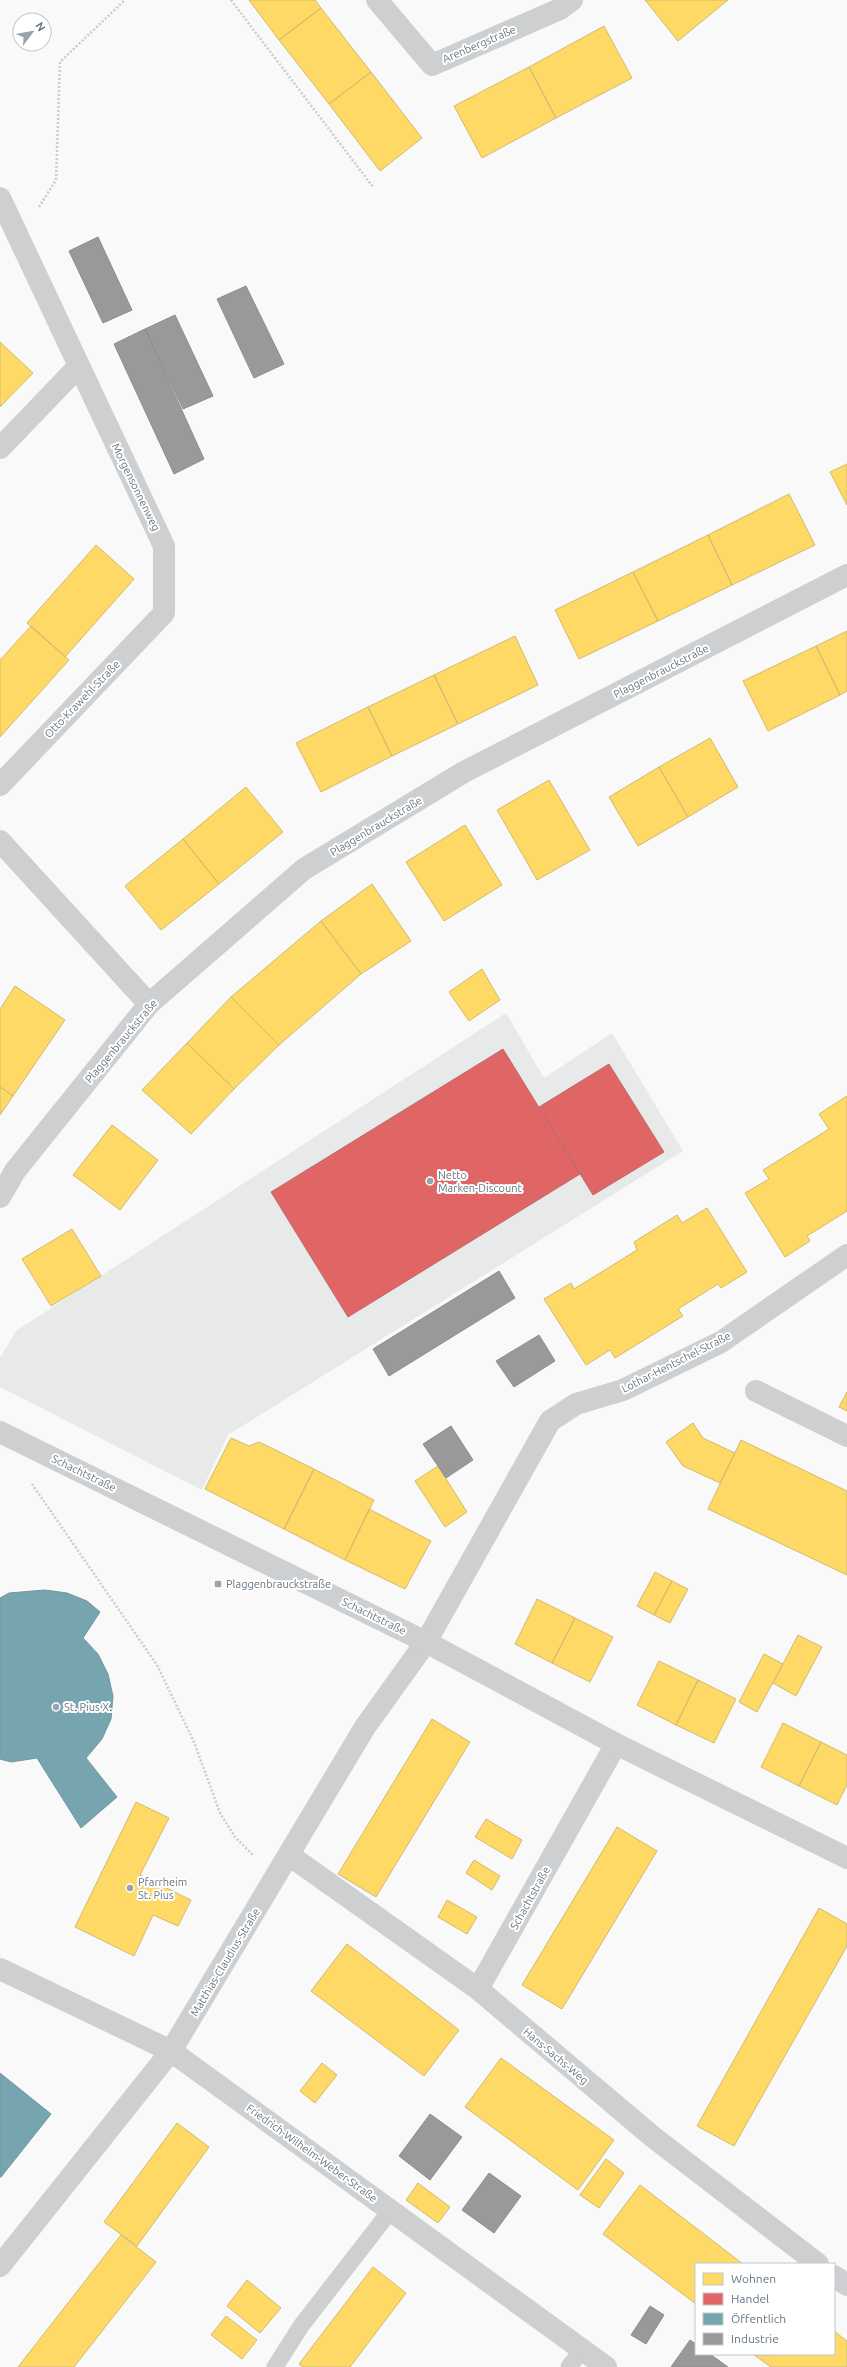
<svg xmlns="http://www.w3.org/2000/svg" width="847" height="2367" font-family="Ubuntu,sans-serif">
<rect width="100%" height="100%" fill="#f9f9f9"/>
<path fill="#e8e9e9" d="M506 1013 544 1078 612 1033 683 1151 228 1435 202 1490 0 1387V1358L16 1331Z"/>
<path fill="#ffd966" stroke="#d1bb6f" d="M249 0H315L321 8 279 40Z
M645 0H728L678 41Z
M321 8 371 72 329 104 279 40Z
M604 26 632 78 556 118 529 67Z
M529 67 556 118 482 158 454 106Z
M371 72 422 138 380 171 329 104Z
M0 342 33 373 0 407Z
M847 464V505L830 472Z
M789 494 815 545 732 585 708 535Z
M708 535 732 585 658 621 633 572Z
M96 545 134 579 65 657 27 623Z
M633 572 658 621 579 659 555 610Z
M31 626 69 660 0 737V660Z
M847 631V691L840 695 816 646Z
M515 636 538 685 458 724 434 675Z
M816 646 840 695 768 731 743 681Z
M434 675 458 724 392 756 368 707Z
M368 707 392 756 321 792 296 743Z
M710 738 738 787 688 817 659 767Z
M659 767 688 817 638 846 609 797Z
M549 780 590 850 537 880 497 810Z
M246 787 283 832 219 884 183 839Z
M465 825 502 885 444 921 406 862Z
M183 839 219 884 161 930 125 886Z
M372 884 411 941 361 974 321 921Z
M321 921 361 974 279 1045 231 997Z
M482 969 500 1000 469 1021 449 992Z
M15 986 65 1020 13 1096 0 1087V1009Z
M231 997 279 1045 234 1089 187 1043Z
M187 1043 234 1089 191 1134 142 1090Z
M0 1087 13 1096 0 1115Z
M847 1096V1211L807 1236 810 1241 785 1257 745 1193 769 1179 763 1170 829 1129 819 1114Z
M112 1125 158 1160 120 1210 73 1175Z
M707 1208 747 1272 721 1288 718 1284 678 1309 683 1316 615 1358 610 1350 586 1365 544 1299 571 1283 574 1289 637 1250 634 1242 677 1215 682 1223Z
M72 1229 101 1276 51 1306 22 1259Z
M847 1392V1411L839 1407Z
M693 1423 703 1438 735 1453 720 1483 683 1466 666 1442Z
M231 1438 249 1446 259 1442 314 1469 284 1529 205 1489Z
M741 1440 847 1491V1575L708 1509Z
M438 1466 467 1512 445 1527 415 1481Z
M314 1469 374 1500 345 1560 284 1529Z
M369 1509 431 1541 405 1589 345 1560Z
M655 1572 672 1581 654 1615 637 1606Z
M672 1581 688 1589 670 1623 654 1615Z
M537 1599 575 1618 552 1663 515 1644Z
M575 1618 613 1637 590 1682 552 1663Z
M798 1635 822 1647 796 1696 773 1683Z
M764 1654 783 1664 757 1712 739 1702Z
M659 1661 698 1680 676 1725 637 1705Z
M698 1680 736 1699 714 1743 676 1725Z
M432 1719 470 1742 376 1897 338 1874Z
M783 1723 821 1742 799 1786 761 1767Z
M821 1742 847 1755V1785L837 1805 799 1786Z
M136 1802 169 1818 140 1875 191 1900 178 1926 153 1915 134 1956 75 1927Z
M486 1819 522 1840 512 1859 475 1837Z
M617 1827 657 1851 562 2009 522 1985Z
M474 1860 500 1876 492 1890 466 1873Z
M447 1900 477 1917 467 1934 438 1917Z
M819 1908 847 1924V1946L734 2146 697 2126Z
M347 1944 459 2030 424 2076 311 1991Z
M501 2058 614 2140 578 2190 465 2107Z
M322 2063 337 2075 315 2103 300 2091Z
M177 2123 209 2147 137 2246 104 2222Z
M606 2159 624 2173 599 2208 580 2195Z
M418 2183 450 2207 438 2223 406 2200Z
M640 2185 743 2264H696V2304L603 2234Z
M121 2235 156 2262 74 2367H18Z
M373 2267 406 2293 350 2367H303L299 2364Z
M247 2280 281 2308 260 2333 227 2306Z
M226 2316 257 2340 242 2359 211 2335Z
M834 2331 847 2341V2367H771L754 2355 834 2354Z"/>
<path fill="#e06666" stroke="#bb6b6f" d="M503 1049 580 1174 348 1317 271 1192Z
M609 1064 664 1152 593 1195 539 1107Z"/>
<path fill="#76a5af" stroke="#7197a2" d="M45 1590 67 1593 87 1601 100 1612 83 1638 98 1654 108 1674 113 1696 111 1719 102 1739 86 1758 117 1797 81 1828 37 1758 11 1762 0 1759V1598L9 1593Z
M0 2073 51 2114 1 2177H0Z"/>
<path fill="#999" stroke="#898e92" d="M98 237 132 310 103 323 69 251Z
M246 286 284 364 254 378 217 299Z
M175 315 213 396 183 409 145 329Z
M145 329 204 459 174 474 114 344Z
M499 1271 515 1298 389 1376 373 1349Z
M539 1335 555 1361 514 1387 496 1361Z
M451 1426 473 1460 446 1478 423 1444Z
M430 2114 462 2137 430 2180 399 2156Z
M489 2173 521 2196 494 2233 462 2210Z
M650 2306 664 2315 646 2344 631 2335Z
M690 2340 696 2344V2354H710L728 2367H671Z"/>
<g fill="none" stroke-linecap="round" stroke-linejoin="round">
<path stroke="#cbcccd" stroke-width="2.5" stroke-dasharray="2 2" stroke-linecap="butt" d="M231 0 373 187
M39 207 56 180 60 62 125 0
M32 1484 157 1665 194 1742 220 1813 235 1837 253 1855"/>
<path stroke="#cecfd0" stroke-width="17" d="M275 2367 301 2326 391 2210
M569 2367 582 2350"/>
<path stroke="#cecfd0" stroke-width="22" d="M377 0 432 65 560 9 572 0
M0 198 164 546V613L0 785
M0 448 78 367
M0 841 149 1004
M0 1197 15 1171 149 1004 304 869 464 772 847 575
M756 1391 847 1436
M289 1855 478 1989 653 2137 818 2264
M0 1969 171 2051 606 2367
M478 1989 616 1744
M0 2266 171 2051 365 1727 426 1642 550 1421 576 1404 623 1390 721 1342 847 1255
M834 2276 847 2285"/>
<path stroke="#cecfd0" stroke-width="22" d="M0 1432 426 1642 616 1744 847 1858"/>
</g>
<g fill="#99a4ac" stroke="#fff" stroke-width="1.5">
<circle cx="430" cy="1181" r="4"/>
<rect x="214" y="1580" width="8" height="8" rx="2"/>
<circle cx="56" cy="1707" r="4"/>
<circle cx="130" cy="1888" r="4"/>
</g>
<g text-anchor="middle" dominant-baseline="central" stroke-width="4" stroke-linejoin="round" paint-order="stroke">
<g font-size="11" fill="#657683" stroke="#fff">
<text transform="translate(479 44) rotate(-23)">Arenbergstraße</text>
<text transform="translate(136 487) rotate(64)">Morgensonnenweg</text>
<text transform="translate(661 671) rotate(-27)">Plaggenbrauckstraße</text>
<text transform="translate(82 699) rotate(-46)">Otto-Krawehl-Straße</text>
<text transform="translate(376 826) rotate(-31)">Plaggenbrauckstraße</text>
<text transform="translate(121 1041) rotate(-50)">Plaggenbrauckstraße</text>
<text transform="translate(676 1362) rotate(-27)">Lothar-Hentschel-Straße</text>
<text transform="translate(84 1473) rotate(26)">Schachtstraße</text>
<text transform="translate(374 1616) rotate(26)">Schachtstraße</text>
<text transform="translate(530 1898) rotate(-61)">Schachtstraße</text>
<text transform="translate(225 1962) rotate(-59)">Matthias-Claudius-Straße</text>
<text transform="translate(556 2056) rotate(40)">Hans-Sachs-Weg</text>
<text transform="translate(312 2153) rotate(36)">Friedrich-Wilhelm-Weber-Straße</text>
</g>
<g font-size="11" fill="#657683" stroke="#fff" text-anchor="start">
<text x="438" y="1175">Netto<tspan x="438" dy="13">Marken-Discount</tspan></text>
<text x="226" y="1584">Plaggenbrauckstraße</text>
<text x="64" y="1707">St. Pius X.</text>
<text x="138" y="1882">Pfarrheim<tspan x="138" dy="13">St. Pius</tspan></text>
</g>
</g>
<rect x="695" y="2263" width="140" height="92" fill="#ffffff" stroke="#c1c8cd"/>
<rect x="703" y="2273" width="20" height="12" fill="#ffd966" stroke="#c1c8cd"/>
<text x="731" y="2283" font-size="12" fill="#657683">Wohnen</text>
<rect x="703" y="2293" width="20" height="12" fill="#e06666" stroke="#c1c8cd"/>
<text x="731" y="2303" font-size="12" fill="#657683">Handel</text>
<rect x="703" y="2313" width="20" height="12" fill="#76a5af" stroke="#c1c8cd"/>
<text x="731" y="2323" font-size="12" fill="#657683">Öffentlich</text>
<rect x="703" y="2333" width="20" height="12" fill="#999999" stroke="#c1c8cd"/>
<text x="731" y="2343" font-size="12" fill="#657683">Industrie</text>
<g transform="translate(32 32) rotate(58)"><circle r="19" fill="#ffffff" stroke="#c1c8cd"/>
<path d="M0-3L7 15L0 10L-7 15Z" fill="#99a4ac"/>
<text y="-6" font-size="11" font-weight="bold" text-anchor="middle" fill="#657683">N</text>
</g>
</svg>
